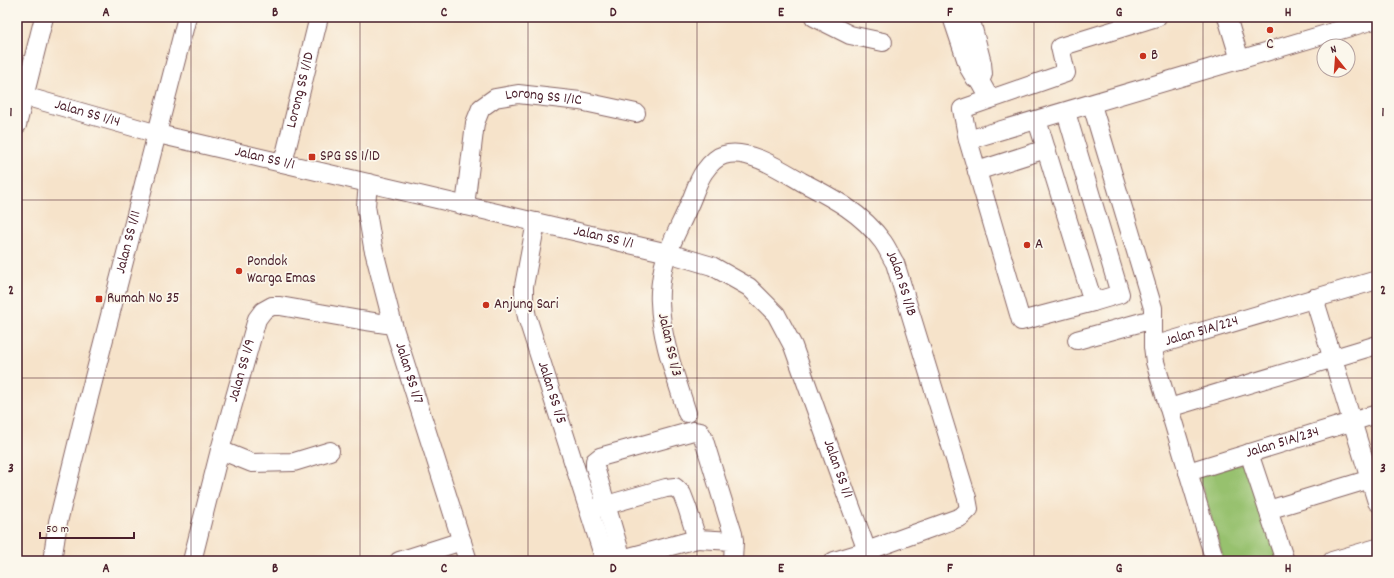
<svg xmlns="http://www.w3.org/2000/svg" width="1394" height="578" font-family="Dekko,sans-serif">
<rect width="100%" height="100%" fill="#fbf7ec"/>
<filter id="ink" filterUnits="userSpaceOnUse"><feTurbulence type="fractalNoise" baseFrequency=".025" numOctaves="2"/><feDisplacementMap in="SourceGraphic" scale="8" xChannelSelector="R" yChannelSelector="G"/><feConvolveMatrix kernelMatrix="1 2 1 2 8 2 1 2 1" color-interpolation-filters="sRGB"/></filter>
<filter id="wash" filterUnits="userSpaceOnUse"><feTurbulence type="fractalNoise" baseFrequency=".012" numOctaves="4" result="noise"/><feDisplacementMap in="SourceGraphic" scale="16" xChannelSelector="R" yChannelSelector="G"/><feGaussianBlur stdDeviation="0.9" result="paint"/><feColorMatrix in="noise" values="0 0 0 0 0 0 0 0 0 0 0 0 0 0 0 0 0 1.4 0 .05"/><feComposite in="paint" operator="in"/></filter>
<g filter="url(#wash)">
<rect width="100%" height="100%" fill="#f6e3ca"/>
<path fill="#97c16e" stroke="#70704c" d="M1249 461 1279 561H1224L1199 476Z"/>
</g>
<g filter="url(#ink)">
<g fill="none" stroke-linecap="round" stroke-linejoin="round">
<defs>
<g id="minor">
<path d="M814 17 850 35 883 42"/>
<path d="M952 17 969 68 975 78 980 81 990 99"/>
<path d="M970 17 982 63 983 74 980 81"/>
<path d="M1157 17 1060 47 1066 73 962 109 968 140 1377 19"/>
<path d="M1227 17 1240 60"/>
<path id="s1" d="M17 94 158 134 668 253 712 266 749 287 776 314 793 346 848 499 867 551 873 561"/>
<path d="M1092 105 1153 308V346L1155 362 1215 561"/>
<path d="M1037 120 1093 302 1120 294 1066 112"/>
<path d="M17 125 44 17"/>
<path d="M968 140 1021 321 1093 302"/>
<path id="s2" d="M283 163 319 17"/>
<path d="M977 171 1046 149"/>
<path id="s3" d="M368 183 366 206 373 247 393 325 468 561"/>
<path id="s4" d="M465 206 475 123 481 108 495 98 518 94 580 101 636 113"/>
<path id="s5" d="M536 222 524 286V302L527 317 605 561"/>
<path d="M1314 298 1377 502"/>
<path d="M1077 340 1153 319"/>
<path id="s6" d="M1153 346 1377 280"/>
<path d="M1169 408 1377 345"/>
<path id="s7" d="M687 413C676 377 661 340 660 302 659 292 661 280 663 269 667 248 681 225 689 205 694 195 697 182 704 172 709 165 716 157 724 155 747 147 783 171 802 182 833 198 862 213 883 242 888 249 891 257 895 263L967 498 969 509 961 517 867 551 834 561"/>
<path d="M220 450 252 463 294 462 330 451"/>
<path d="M1249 453 1285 561"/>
<path id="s8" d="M1188 472 1377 414"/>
<path d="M596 508 666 488 675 487 682 494 687 507 697 539 622 559V561"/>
<path d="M1268 510 1377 477"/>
<path d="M697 539 734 541 733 561"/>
<path d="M622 559 595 467V461L600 457 693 431 700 432 703 437 733 534 734 541"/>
<path id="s9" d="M52 561 58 522 82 424 187 17"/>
<path id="s10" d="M192 561 220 450 257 319 263 311 272 306H280L360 320 393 325"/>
<path d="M399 561 462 541"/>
<path d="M1332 561 1377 548"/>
</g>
</defs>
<use href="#minor" stroke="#866463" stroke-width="20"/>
<use href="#minor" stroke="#fff" stroke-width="18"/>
</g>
</g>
<path fill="none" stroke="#4a1f2b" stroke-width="1" stroke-opacity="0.55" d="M191 17V561M360 17V561M528 17V561M697 17V561M866 17V561M1034 17V561M1203 17V561M17 200H1377M17 378H1377"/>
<g fill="#c8321e" stroke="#fbf7ec" stroke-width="1.5">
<circle cx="1270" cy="30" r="4"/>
<circle cx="1143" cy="56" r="4"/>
<rect x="308" y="153" width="8" height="8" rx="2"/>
<circle cx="1027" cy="245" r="4"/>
<circle cx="239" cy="271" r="4"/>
<rect x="95" y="295" width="8" height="8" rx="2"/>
<circle cx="486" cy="305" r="4"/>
</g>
<g text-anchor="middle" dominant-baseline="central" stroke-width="3.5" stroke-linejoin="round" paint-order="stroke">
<g font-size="15" fill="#4a1f2b" stroke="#fbf7ec" text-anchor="start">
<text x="1270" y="45" text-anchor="middle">C</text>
<text x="1151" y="56">B</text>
<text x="320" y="157">SPG SS 1/1D</text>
<text x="1035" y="245">A</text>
<text x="247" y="262">Pondok<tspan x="247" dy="17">Warga Emas</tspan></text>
<text x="107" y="299">Rumah No 35</text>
<text x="494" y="305">Anjung Sari</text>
</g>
<g font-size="15" fill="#4a1f2b" stroke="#fbf7ec">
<text stroke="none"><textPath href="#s2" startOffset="75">Lorong SS 1/1D</textPath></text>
<text stroke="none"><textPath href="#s4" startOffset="166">Lorong SS 1/1C</textPath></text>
<text stroke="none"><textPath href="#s1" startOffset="73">Jalan SS 1/14</textPath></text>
<text stroke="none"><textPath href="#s1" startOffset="256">Jalan SS 1/1</textPath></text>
<text stroke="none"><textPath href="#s1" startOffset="604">Jalan SS 1/1</textPath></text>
<text stroke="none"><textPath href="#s9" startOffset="328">Jalan SS 1/11</textPath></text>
<text stroke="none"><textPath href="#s7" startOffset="512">Jalan SS 1/1B</textPath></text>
<text stroke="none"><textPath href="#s6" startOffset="51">Jalan 51A/224</textPath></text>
<text transform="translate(669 345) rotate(77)">Jalan SS 1/3</text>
<text stroke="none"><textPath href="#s10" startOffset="197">Jalan SS 1/9</textPath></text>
<text stroke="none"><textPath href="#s3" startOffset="196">Jalan SS 1/7</textPath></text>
<text stroke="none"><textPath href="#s5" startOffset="176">Jalan SS 1/5</textPath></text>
<text stroke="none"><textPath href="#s8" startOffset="99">Jalan 51A/234</textPath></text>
<text stroke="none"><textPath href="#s1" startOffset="964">Jalan SS 1/1</textPath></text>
</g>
</g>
<rect width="1394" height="578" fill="none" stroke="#fbf7ec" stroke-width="44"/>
<g transform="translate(1336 58) rotate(343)"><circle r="19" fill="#fbf7ec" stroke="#b4a19f"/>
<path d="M0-3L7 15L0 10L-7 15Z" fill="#c8321e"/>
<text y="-6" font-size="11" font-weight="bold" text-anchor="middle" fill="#4a1f2b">N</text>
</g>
<path d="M40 532v6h94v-6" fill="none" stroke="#4a1f2b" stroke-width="2"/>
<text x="46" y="532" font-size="12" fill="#4a1f2b" stroke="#fbf7ec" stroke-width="3" paint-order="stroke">50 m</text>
<rect x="22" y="22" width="1350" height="534" fill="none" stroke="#4a1f2b" stroke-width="1.5"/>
<g font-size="13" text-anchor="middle" font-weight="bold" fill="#4a1f2b">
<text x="106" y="16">A</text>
<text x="275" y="16">B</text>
<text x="444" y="16">C</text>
<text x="613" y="16">D</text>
<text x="781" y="16">E</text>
<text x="950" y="16">F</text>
<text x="1119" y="16">G</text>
<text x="1288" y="16">H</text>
<text x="11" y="116">1</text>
<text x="1383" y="116">1</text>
<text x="11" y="294">2</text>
<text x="1383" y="294">2</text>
<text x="11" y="472">3</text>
<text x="1383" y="472">3</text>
<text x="106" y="572">A</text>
<text x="275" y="572">B</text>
<text x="444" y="572">C</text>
<text x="613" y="572">D</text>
<text x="781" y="572">E</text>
<text x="950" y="572">F</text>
<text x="1119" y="572">G</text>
<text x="1288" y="572">H</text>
</g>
</svg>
